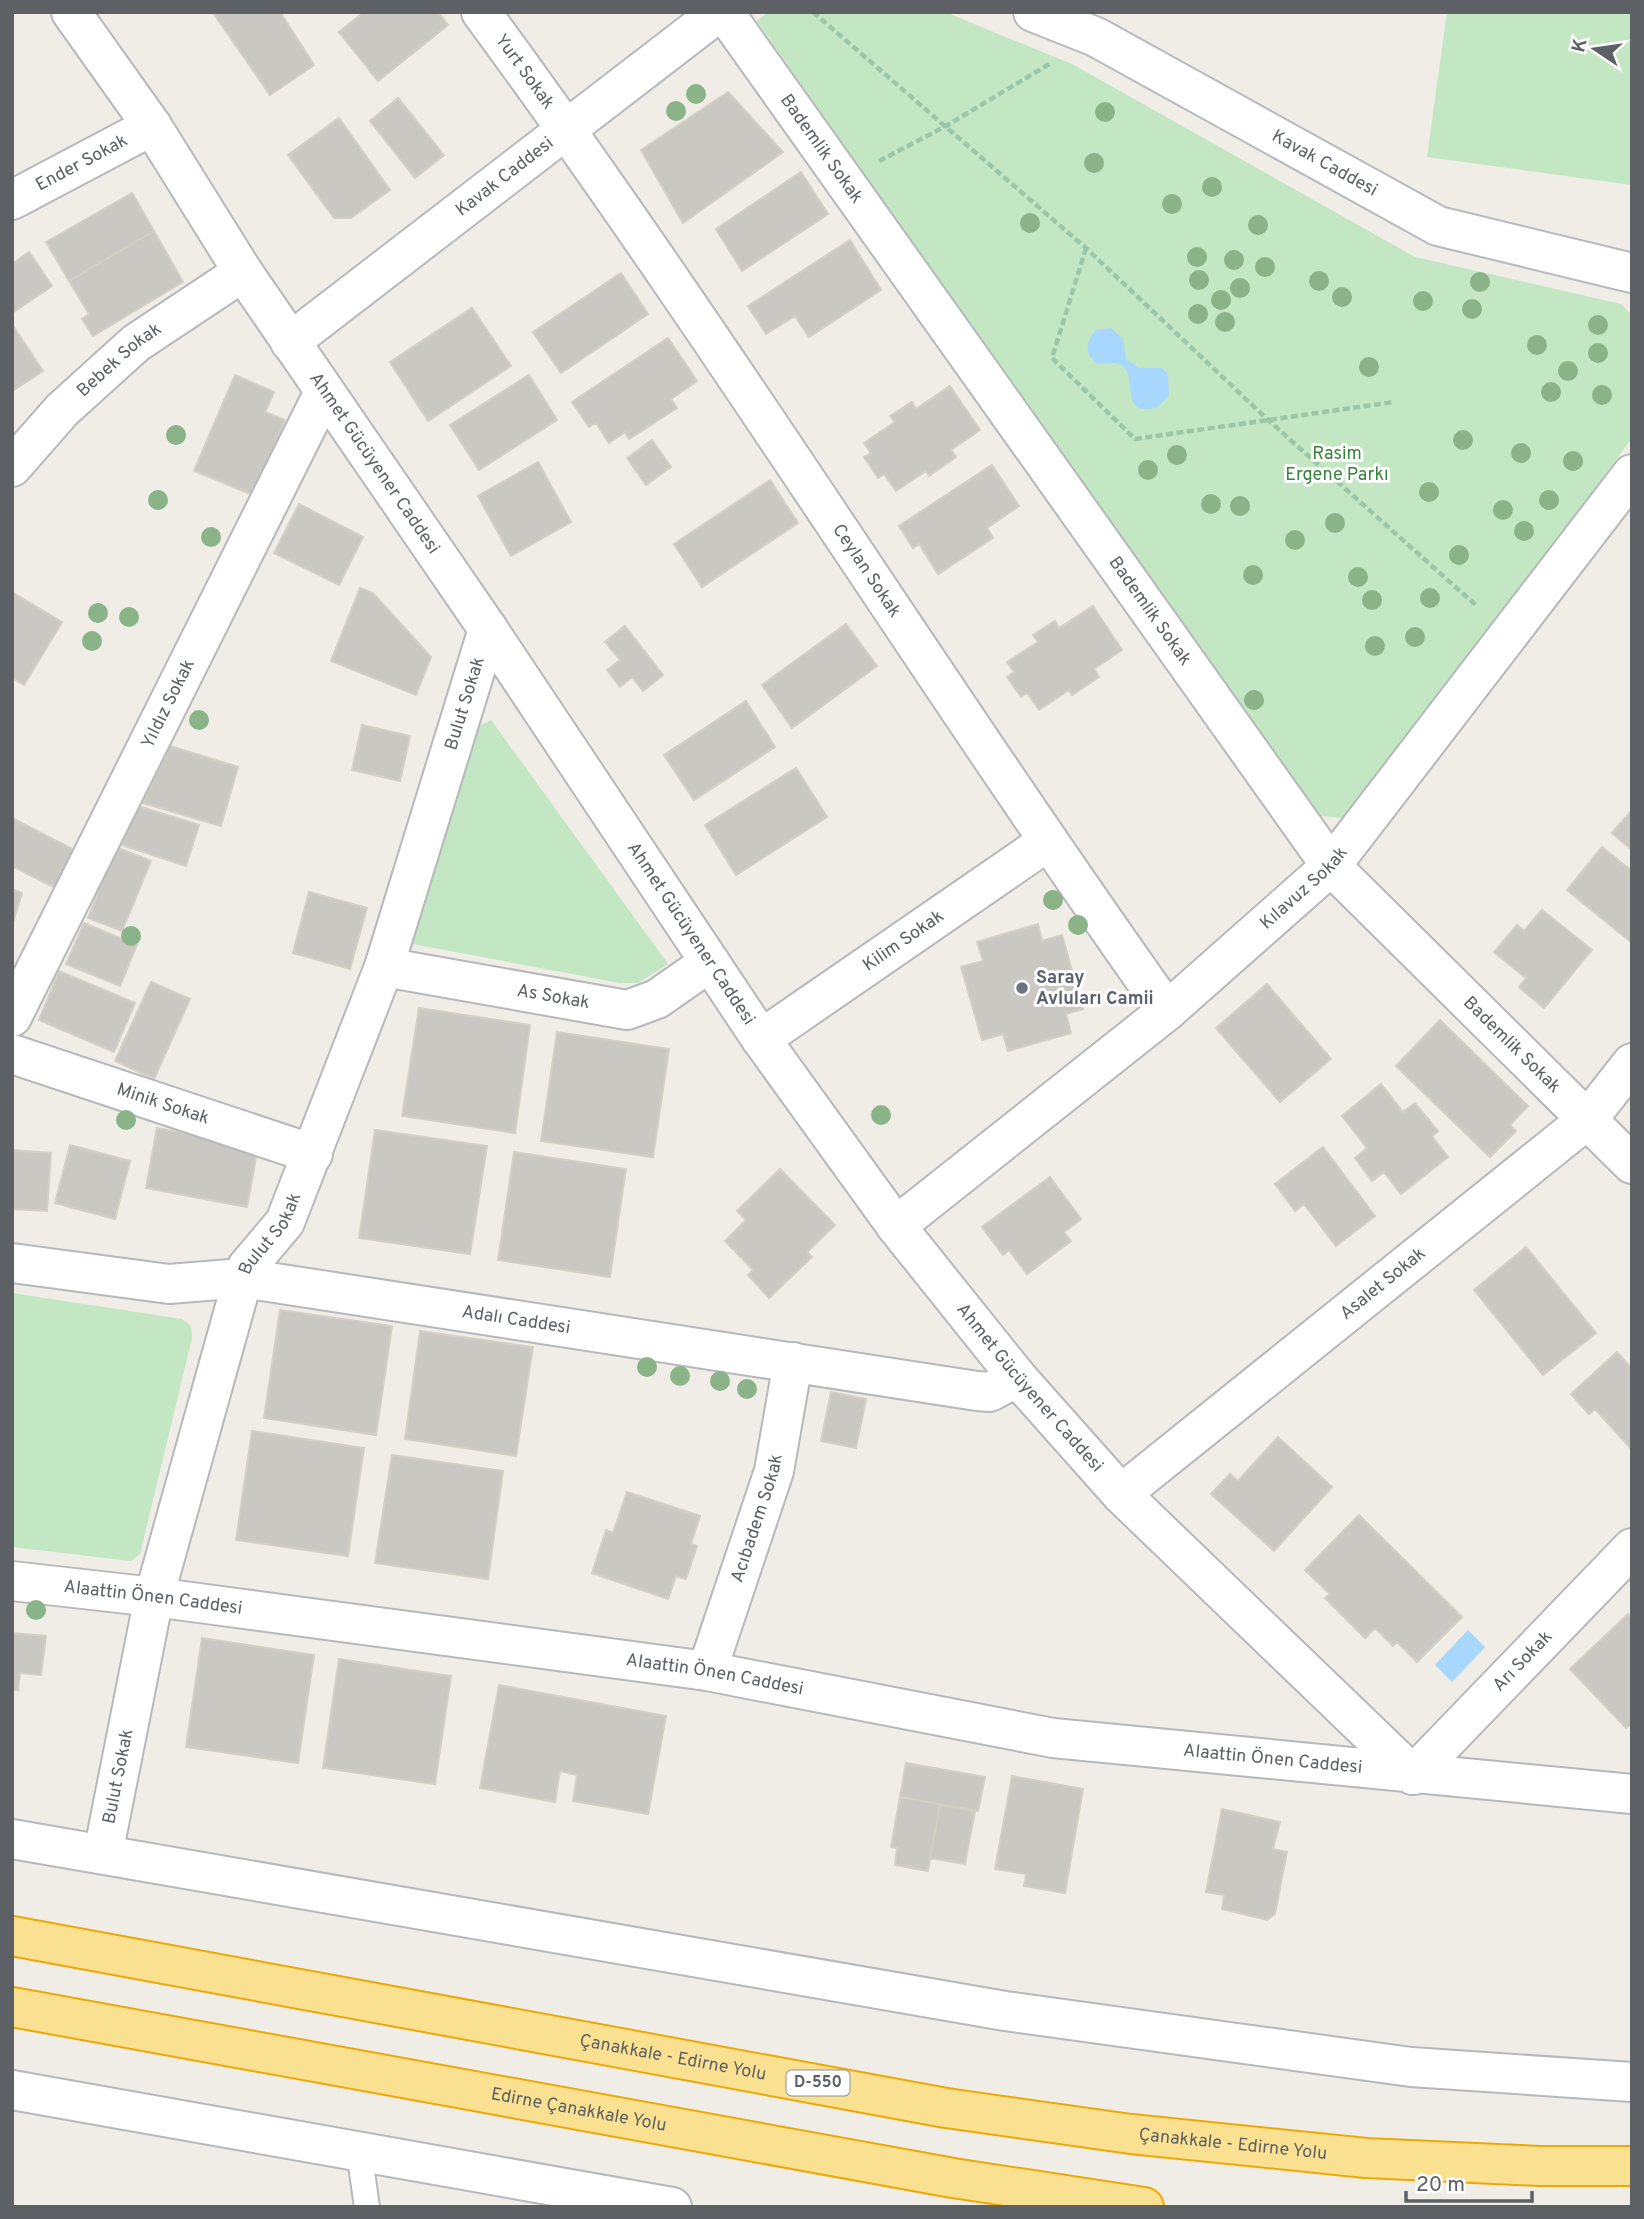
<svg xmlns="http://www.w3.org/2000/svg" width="1644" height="2219" font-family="Overpass,sans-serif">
<rect width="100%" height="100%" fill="#efede5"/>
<path fill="#c3e6c3" d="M768 12H945L1072 64 1415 257 1621 304 1632 315V438L1352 819 1313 815 757 21Z
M1447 12H1632V185L1427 157Z
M491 720 668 964 638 983H620L413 944 475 728Z
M12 1293 182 1319 191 1326 192 1338 140 1554 131 1561 12 1547Z"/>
<path fill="#a8d7fd" d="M1111 328 1123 339 1126 359 1139 368H1162L1168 374 1169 395 1158 407C1120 419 1137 381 1124 367 1115 360 1106 365 1096 363 1084 353 1086 341 1096 330Z
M1468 1630 1485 1647 1452 1682 1435 1665Z"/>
<path fill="#cac8c2" stroke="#d4cfc4" stroke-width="2" d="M216 12H280L314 65 270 95 214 14Z
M364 12H438L448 25 378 81 339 32Z
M728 92 783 152 683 223 641 150Z
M398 98 444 155 415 178 370 121Z
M339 118 390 190 351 218H334L288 155Z
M801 172 828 214 742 271 716 229Z
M132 193 154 231 69 281 46 242Z
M154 231 183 282 93 336 82 319 89 314 69 281Z
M850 240 881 290 809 337 795 316 766 334 748 306Z
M29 252 52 286 12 313V264Z
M621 273 648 314 561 373 533 332Z
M472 308 511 366 428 421 390 362Z
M12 324 43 371 14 390 12 388Z
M668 338 697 381 671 399 677 408 629 439 625 432 609 443 596 423 589 427 572 402Z
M235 375 274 392 265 412 285 420 253 495 194 471Z
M529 375 557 420 479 470 450 425Z
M950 386 980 430 951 450 956 457 929 476 926 471 896 491 884 474 878 478 864 457 871 453 864 443 895 422 890 416 912 402 916 409Z
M652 440 671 467 646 485 627 458Z
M538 462 571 522 511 556 478 496Z
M992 465 1019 506 987 528 993 538 938 574 919 544 913 548 899 526Z
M770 480 798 523 702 587 674 544Z
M299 504 363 537 339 585 274 553Z
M360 588 373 593 431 657 416 695 331 661Z
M12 592 62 622 24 685 12 678Z
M1093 606 1122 650 1094 669 1099 677 1072 695 1069 690 1039 710 1027 693 1021 697 1007 677 1014 672 1007 662 1038 642 1033 635 1055 621 1059 628Z
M846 624 877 666 792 728 762 685Z
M625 626 663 675 643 691 632 677 620 687 607 670 620 660 605 642Z
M746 701 775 747 694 800 664 755Z
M362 725 410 736 400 781 352 770Z
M170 746 238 767 221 826 143 803Z
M796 768 827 817 736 875 705 825Z
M135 805 199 825 186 866 122 845Z
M1632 810V850L1612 833Z
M12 818 74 850 55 888 12 866Z
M116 847 151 861 122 931 88 918Z
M1602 847 1632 871V943L1567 890Z
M12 889 22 893 12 926Z
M309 892 367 908 350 969 293 953Z
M1542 910 1592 950 1544 1008 1519 987 1526 978 1494 952 1517 925 1524 931Z
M84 923 137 945 120 986 66 964Z
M1038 924 1042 941 1062 935 1083 1009 1066 1014 1071 1033 1008 1051 1003 1034 982 1040 961 967 983 961 977 942Z
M59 971 135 1003 114 1052 39 1020Z
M151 982 190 999 154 1079 115 1061Z
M1267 984 1331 1059 1280 1102 1216 1028Z
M419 1008 530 1025 515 1133 402 1116Z
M1440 1020 1528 1106 1510 1125 1516 1131 1490 1157 1396 1066Z
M557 1032 669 1049 653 1157 541 1141Z
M1381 1084 1403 1112 1415 1103 1438 1131 1432 1136 1448 1157 1401 1194 1384 1172 1372 1181 1355 1158 1367 1148 1342 1116Z
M157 1128 258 1147 247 1207 146 1188Z
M375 1130 487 1146 470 1254 359 1238Z
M70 1145 130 1161 115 1219 55 1203Z
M1323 1147 1375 1216 1336 1246 1304 1204 1295 1211 1275 1184Z
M12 1150 51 1153 47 1211 12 1209Z
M514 1152 626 1169 610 1277 498 1260Z
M780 1169 835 1225 807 1252 812 1257 769 1298 748 1275 753 1270 725 1241 746 1220 737 1211Z
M1050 1177 1081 1219 1064 1232 1071 1241 1027 1274 1009 1250 1003 1255 982 1227Z
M1526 1247 1596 1333 1543 1375 1474 1290Z
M280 1310 392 1326 376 1435 264 1418Z
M420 1331 533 1347 516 1456 405 1439Z
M1617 1352 1632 1369V1450L1595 1409 1589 1414 1571 1394Z
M831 1392 866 1399 856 1448 821 1441Z
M252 1431 364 1448 348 1556 236 1540Z
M1278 1437 1332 1487 1274 1551 1211 1494 1230 1474 1238 1481Z
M392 1455 503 1471 488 1579 375 1563Z
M627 1492 700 1516 691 1544 697 1546 686 1579 676 1576 668 1599 592 1573 606 1530 613 1533Z
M1359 1515 1462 1617 1417 1662 1397 1642 1393 1646 1375 1628 1365 1638 1325 1598 1330 1594 1305 1570Z
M1628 1614 1632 1619V1723L1626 1728 1570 1669Z
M12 1633 46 1636 41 1675 20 1673 18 1690H12Z
M202 1638 314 1655 298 1763 186 1747Z
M339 1659 451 1676 435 1784 323 1768Z
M499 1685 666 1716 648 1814 573 1801 577 1775 560 1771 555 1802 480 1788Z
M906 1763 985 1777 978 1811 900 1797Z
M1012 1776 1083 1789 1065 1893 1024 1886 1026 1874 995 1869Z
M900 1797 940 1804 928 1871 895 1865 897 1848 891 1847Z
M940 1805 975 1811 965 1864 930 1858Z
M1222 1809 1280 1822 1273 1849 1287 1852 1275 1914 1267 1920 1222 1909 1224 1895 1206 1892Z"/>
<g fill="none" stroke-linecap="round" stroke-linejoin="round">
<defs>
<path id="lane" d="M359 2151 367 2207"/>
<g id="street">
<path id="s1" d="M71 12 152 126 243 272 488 629 761 1039 896 1226 1017 1377 1121 1494 1413 1775"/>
<path id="s2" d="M481 12C720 337 933 682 1167 1011"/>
<path id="s3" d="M724 12 1331 866 1632 1164"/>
<path id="s4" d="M12 200 152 126"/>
<path id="s5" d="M12 467 62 410 136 343 243 272"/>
<path id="s6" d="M384 967 627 1010 657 999 710 962"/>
<path id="s7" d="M12 1017 324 392"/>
<path id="s8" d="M761 1039 1047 842"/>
<path id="s9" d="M12 1054 313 1154"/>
<path id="s10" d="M896 1226 1167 1011 1331 866 1632 474"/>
<path id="s11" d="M12 1263 169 1284 243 1278 977 1391 990 1392 1017 1377"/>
<path id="s12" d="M1121 1494 1588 1119 1632 1063"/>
<path id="s13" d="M12 1581 154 1597 707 1671 1053 1738 1632 1794"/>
<path id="s14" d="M707 1671 774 1471 793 1362"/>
<path id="s15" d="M1413 1775 1632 1548"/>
<path d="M12 1839 1005 2011 1411 2067 1632 2082"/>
<path id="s16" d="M103 1854 154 1597 243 1278 247 1267 285 1222 384 967 488 629"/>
<path d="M12 2090 672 2207"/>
</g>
<g id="secondary">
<path id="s17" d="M1033 12 1096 37 1438 226 1632 273"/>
<path id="s18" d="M290 342 719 12"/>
</g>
<g id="highway">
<path id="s19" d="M12 1936 946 2108 1131 2134 1366 2158 1540 2166H1632"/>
<path id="s20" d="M12 2007 953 2178 1144 2207"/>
</g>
</defs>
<use href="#lane" stroke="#b6b8bc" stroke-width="28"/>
<use href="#street" stroke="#b6b8bc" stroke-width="42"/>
<use href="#secondary" stroke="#b7babf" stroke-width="42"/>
<use href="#highway" stroke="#eea806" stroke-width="42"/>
<path stroke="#9cc6a8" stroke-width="4.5" stroke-dasharray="7 3.5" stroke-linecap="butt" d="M813 12 1086 248 1267 419 1478 607
M879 161 946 126 1051 63
M1086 248 1052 358 1135 439 1394 402"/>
<use href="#lane" stroke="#fff" stroke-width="24"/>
<use href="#street" stroke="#fff" stroke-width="38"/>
<use href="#secondary" stroke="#fff" stroke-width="38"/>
<use href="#highway" stroke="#fae191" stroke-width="38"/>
</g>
<g fill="#8ab388">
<circle cx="696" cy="94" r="10"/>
<circle cx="676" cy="111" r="10"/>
<circle cx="1105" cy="112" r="10"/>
<circle cx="1094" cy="163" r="10"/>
<circle cx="1212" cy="187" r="10"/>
<circle cx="1172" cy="204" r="10"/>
<circle cx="1030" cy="223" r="10"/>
<circle cx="1258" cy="225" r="10"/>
<circle cx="1197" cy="257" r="10"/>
<circle cx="1234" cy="260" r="10"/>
<circle cx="1265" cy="267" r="10"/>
<circle cx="1199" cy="280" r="10"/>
<circle cx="1319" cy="281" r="10"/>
<circle cx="1480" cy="282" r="10"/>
<circle cx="1240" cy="288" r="10"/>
<circle cx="1342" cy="297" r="10"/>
<circle cx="1221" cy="300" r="10"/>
<circle cx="1423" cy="301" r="10"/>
<circle cx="1472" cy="309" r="10"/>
<circle cx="1198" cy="314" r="10"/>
<circle cx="1225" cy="322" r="10"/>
<circle cx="1598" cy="325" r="10"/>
<circle cx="1537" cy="345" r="10"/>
<circle cx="1598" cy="353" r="10"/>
<circle cx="1369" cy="367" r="10"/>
<circle cx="1568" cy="371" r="10"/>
<circle cx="1551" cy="392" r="10"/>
<circle cx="1602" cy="395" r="10"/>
<circle cx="176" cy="435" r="10"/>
<circle cx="1463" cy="440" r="10"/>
<circle cx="1521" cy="453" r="10"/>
<circle cx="1177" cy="455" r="10"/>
<circle cx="1573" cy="461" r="10"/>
<circle cx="1148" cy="470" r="10"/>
<circle cx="1429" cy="492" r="10"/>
<circle cx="158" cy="500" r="10"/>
<circle cx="1549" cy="500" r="10"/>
<circle cx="1211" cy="504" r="10"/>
<circle cx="1240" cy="506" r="10"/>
<circle cx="1503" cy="510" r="10"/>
<circle cx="1335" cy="523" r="10"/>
<circle cx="1524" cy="531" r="10"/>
<circle cx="211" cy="537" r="10"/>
<circle cx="1295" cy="540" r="10"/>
<circle cx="1459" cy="555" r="10"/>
<circle cx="1253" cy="575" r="10"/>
<circle cx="1358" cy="577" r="10"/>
<circle cx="1430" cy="598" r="10"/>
<circle cx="1372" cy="600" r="10"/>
<circle cx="98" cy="613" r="10"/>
<circle cx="129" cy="617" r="10"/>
<circle cx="1415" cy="637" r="10"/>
<circle cx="92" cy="641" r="10"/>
<circle cx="1375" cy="646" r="10"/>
<circle cx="1254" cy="700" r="10"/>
<circle cx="199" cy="720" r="10"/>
<circle cx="1053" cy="900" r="10"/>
<circle cx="1078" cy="925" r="10"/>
<circle cx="131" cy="936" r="10"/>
<circle cx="881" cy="1115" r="10"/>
<circle cx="126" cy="1120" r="10"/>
<circle cx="647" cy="1367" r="10"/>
<circle cx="680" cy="1376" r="10"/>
<circle cx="720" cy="1381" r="10"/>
<circle cx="747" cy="1389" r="10"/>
<circle cx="36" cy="1610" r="10"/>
</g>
<circle fill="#6b7280" stroke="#fff" stroke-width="2.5" cx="1022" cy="988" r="7"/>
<g text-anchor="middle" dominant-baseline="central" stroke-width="6" stroke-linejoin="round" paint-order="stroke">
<rect fill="#fff" stroke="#8e9093" stroke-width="2" x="786.5" y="2070.5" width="63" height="25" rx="5"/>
<g font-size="16" font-weight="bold" fill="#5d6165">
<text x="818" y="2083">D-550</text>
</g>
<g font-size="18" fill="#5d6165" stroke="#fff">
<text stroke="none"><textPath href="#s2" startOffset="74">Yurt Sokak</textPath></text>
<text stroke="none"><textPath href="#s3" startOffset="168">Bademlik Sokak</textPath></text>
<text stroke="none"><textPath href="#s4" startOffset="79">Ender Sokak</textPath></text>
<text stroke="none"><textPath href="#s17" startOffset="329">Kavak Caddesi</textPath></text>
<text stroke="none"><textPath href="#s18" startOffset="271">Kavak Caddesi</textPath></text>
<text stroke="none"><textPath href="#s5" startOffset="152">Bebek Sokak</textPath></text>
<text stroke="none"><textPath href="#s1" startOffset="544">Ahmet Gücüyener Caddesi</textPath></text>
<text stroke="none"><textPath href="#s2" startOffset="679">Ceylan Sokak</textPath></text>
<text stroke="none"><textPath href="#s3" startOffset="735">Bademlik Sokak</textPath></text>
<text stroke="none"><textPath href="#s16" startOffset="1213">Bulut Sokak</textPath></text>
<text stroke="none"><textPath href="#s7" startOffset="350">Yıldız Sokak</textPath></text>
<text stroke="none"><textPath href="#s10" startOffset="530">Kılavuz Sokak</textPath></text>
<text stroke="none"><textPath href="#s1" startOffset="1111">Ahmet Gücüyener Caddesi</textPath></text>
<text stroke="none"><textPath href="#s8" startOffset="173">Kilim Sokak</textPath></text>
<text stroke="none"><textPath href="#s6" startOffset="172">As Sokak</textPath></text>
<text stroke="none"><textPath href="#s3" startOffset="1302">Bademlik Sokak</textPath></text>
<text stroke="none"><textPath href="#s9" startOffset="159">Minik Sokak</textPath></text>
<text stroke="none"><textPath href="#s16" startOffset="646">Bulut Sokak</textPath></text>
<text stroke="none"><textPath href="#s12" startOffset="336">Asalet Sokak</textPath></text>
<text stroke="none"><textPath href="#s11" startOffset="509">Adalı Caddesi</textPath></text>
<text stroke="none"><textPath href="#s1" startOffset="1678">Ahmet Gücüyener Caddesi</textPath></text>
<text stroke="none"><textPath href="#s14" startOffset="161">Acıbadem Sokak</textPath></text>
<text stroke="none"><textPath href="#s13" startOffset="142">Alaattin Önen Caddesi</textPath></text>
<text stroke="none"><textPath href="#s15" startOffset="158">Arı Sokak</textPath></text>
<text stroke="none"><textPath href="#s13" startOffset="709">Alaattin Önen Caddesi</textPath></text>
<text stroke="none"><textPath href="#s13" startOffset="1274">Alaattin Önen Caddesi</textPath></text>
<text stroke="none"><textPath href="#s16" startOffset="79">Bulut Sokak</textPath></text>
<text stroke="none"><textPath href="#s19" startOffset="672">Çanakkale - Edirne Yolu</textPath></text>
<text stroke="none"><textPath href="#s20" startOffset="576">Edirne Çanakkale Yolu</textPath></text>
<text stroke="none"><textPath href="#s19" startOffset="1239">Çanakkale - Edirne Yolu</textPath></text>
</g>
<g font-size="18" fill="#37833b" stroke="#fff">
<text x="1337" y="454">Rasim<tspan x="1337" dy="21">Ergene Parkı</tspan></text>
</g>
<g font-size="18" font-weight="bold" fill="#5b616d" stroke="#fff" text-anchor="start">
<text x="1036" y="978">Saray<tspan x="1036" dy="21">Avluları Camii</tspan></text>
</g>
</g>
<rect width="1644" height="2219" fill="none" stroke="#5d6165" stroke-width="28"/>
<g transform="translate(1595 49) rotate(283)" stroke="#ffffff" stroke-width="5" paint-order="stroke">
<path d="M0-5L12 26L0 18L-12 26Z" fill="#5d6165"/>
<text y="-10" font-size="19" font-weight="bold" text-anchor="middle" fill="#5d6165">K</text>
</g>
<path d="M1406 2191v10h126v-10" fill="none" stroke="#5d6165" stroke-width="3.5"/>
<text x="1416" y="2191" font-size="21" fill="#5d6165" stroke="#ffffff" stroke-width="5" paint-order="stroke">20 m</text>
</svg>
